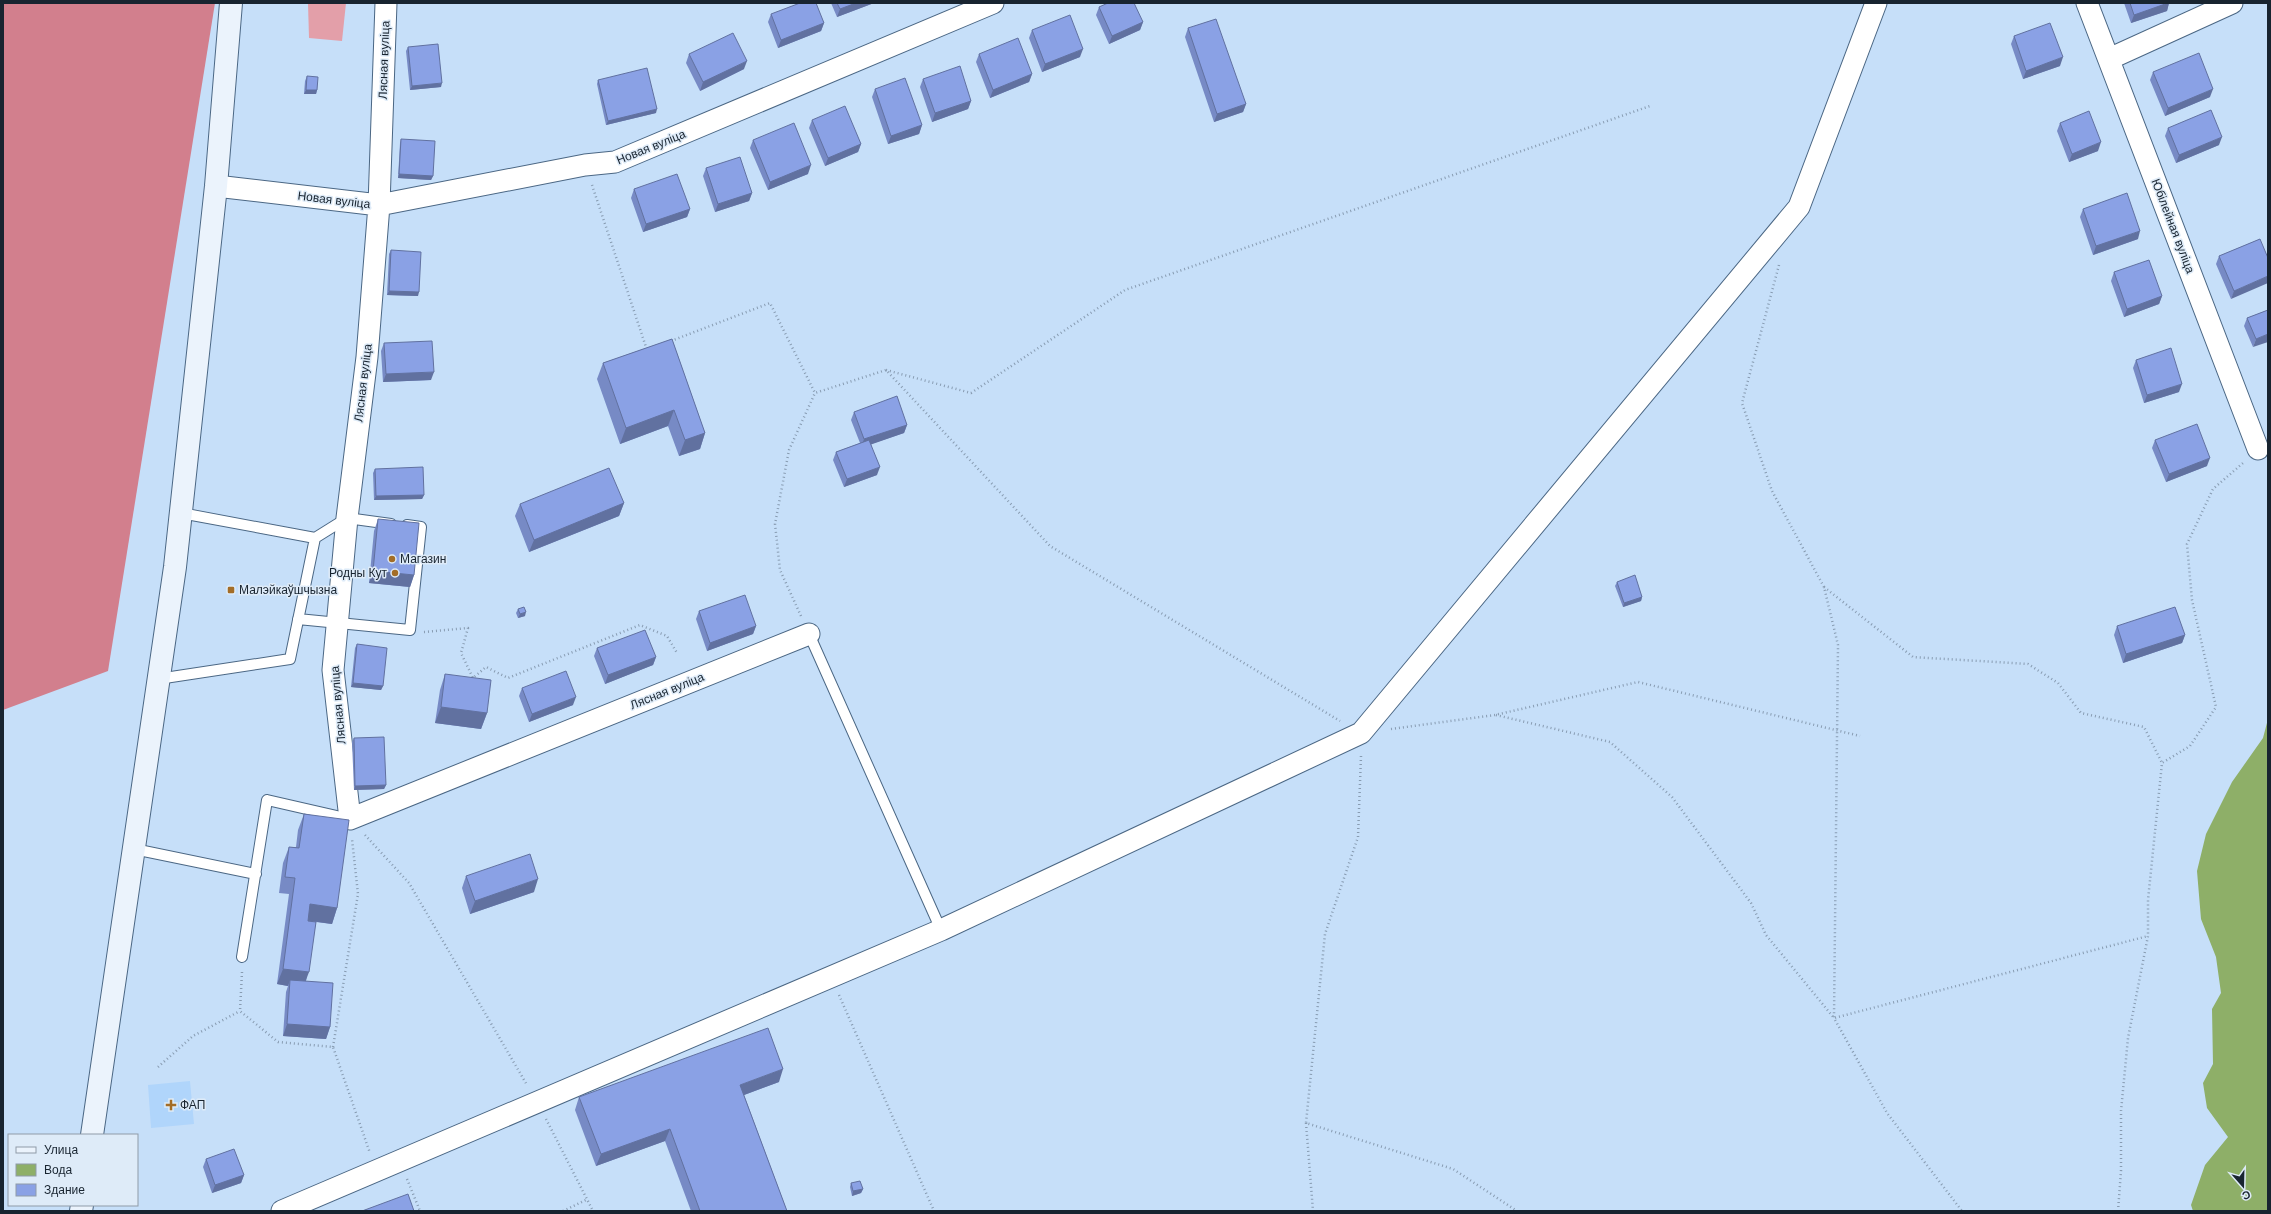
<svg xmlns="http://www.w3.org/2000/svg" width="2271" height="1214" font-family="Arial,sans-serif">
<rect width="100%" height="100%" fill="#c6dff9"/>
<path fill="#b0d5fb" d="M190 1081 194 1124 151 1128 148 1085Z"/>
<path fill="#e39fa9" d="M308 3H346L342 41 309 38Z"/>
<path fill="#d27f8d" d="M3 3H215L108 671 3 710Z"/>
<path fill="#8eaf68" d="M2268 719V1211H2193L2191 1205 2205 1165 2228 1137 2207 1108 2203 1083 2213 1064 2212 1009 2221 993 2216 957 2201 919 2197 871 2206 834 2232 782 2263 738Z"/>
<g fill="none" stroke-linecap="round" stroke-linejoin="round">
<defs>
<path id="lane" d="M315 538 347 518 391 524
M298 619 410 630 421 527 407 525
M809 634 941 930
M158 679 290 659 315 538 181 513
M134 849 256 874
M242 957 267 800 350 819"/>
<path id="street" d="M386 3 379 205 367 357 347 518 333 670 350 819 809 634
M2087 3 2258 449
M2109 59 2232 3
M216 186 379 205 585 165 615 162 993 3
M282 1211 941 930 1361 733 1799 207 1876 3"/>
<path id="secondary" d="M92 1135 175 567 216 186 231 3
M81 1211 82 1205"/>
</defs>
<use href="#lane" stroke="#4b6784" stroke-width="12"/>
<use href="#street" stroke="#4b6784" stroke-width="23"/>
<use href="#secondary" stroke="#4b6784" stroke-width="24"/>
<path stroke="#889cb2" stroke-width="2.5" stroke-dasharray="1 3" stroke-linecap="butt" d="M592 185 647 350
M1779 265 1742 403 1772 491 1824 587 1838 645 1834 1018 1887 1113 1962 1211
M671 341 770 303 815 393 886 370 1050 546 1340 721
M886 370 971 393 1125 290 1650 106
M1824 587 1913 657 2028 664 2058 683 2081 713 2144 727 2162 763
M801 616 780 570 775 524 789 450 815 393
M424 632 468 628 461 653 473 678 486 667 508 678 640 625 667 636 677 653
M1496 715 1610 742 1672 797 1751 903 1766 935 1834 1018 2148 936
M1391 729 1495 715 1638 682 1860 736
M1361 756 1358 837 1325 934 1306 1123 1453 1169 1517 1211
M365 835 409 883 527 1085
M242 972 240 1011 278 1042 333 1047 370 1153
M839 995 934 1211
M333 1047 358 894 352 839
M158 1067 193 1036 240 1011
M546 1119 593 1211
M1306 1123 1313 1211
M407 1179 420 1211
M563 1211 588 1199
M2118 1211 2121 1171V1111L2128 1038 2148 936V900L2162 763 2190 746 2216 707 2192 600 2187 544 2213 489 2243 463"/>
<use href="#lane" stroke="#fff" stroke-width="10"/>
<use href="#street" stroke="#fff" stroke-width="21"/>
<use href="#secondary" stroke="#ebf3fc" stroke-width="22"/>
</g>
<path fill="#778ac5" d="M831 3H874L837 17Z
M2124 3H2169L2167 11 2131 23Z
M1099 7 1143 22 1140 30 1109 44 1096 15Z
M771 14 824 23 821 31 778 48 768 22Z
M1188 28 1246 104 1243 112 1214 122 1185 37Z
M1032 30 1080 57 1042 72 1029 38Z
M2014 36 2060 66 2023 79 2011 44Z
M408 47 441 87 410 90 406 51Z
M689 54 744 69 700 91 686 63Z
M979 54 1032 74 1029 82 990 98 976 62Z
M2153 72 2210 97 2165 116 2150 80Z
M307 76 317 90 316 94H304L305 81Z
M923 79 971 101 968 109 932 122 920 87Z
M598 80 656 113 606 125 597 84Z
M875 89 922 125 919 134 888 144 872 97Z
M812 120 861 144 858 152 825 166 809 128Z
M2060 123 2098 151 2069 162 2057 131Z
M2168 128 2219 145 2176 163 2165 136Z
M401 139 433 176 431 180 398 178 400 143Z
M753 140 808 174 768 190 750 148Z
M706 168 752 193 749 201 715 212 703 176Z
M634 189 690 209 687 217 643 232 631 198Z
M2083 209 2138 239 2093 255 2080 217Z
M2260 239 2231 299 2216 264 2219 256Z
M391 250 418 296 387 295 389 254Z
M2114 272 2162 296 2159 304 2124 317 2111 281Z
M2268 310 2253 347 2244 326 2247 318Z
M672 339 705 433 700 449 679 456 668 426 620 444 597 379 603 363Z
M384 343 431 380 383 382 381 351Z
M2136 360 2179 392 2144 403 2133 368Z
M854 412 907 425 904 433 871 444 877 475 844 487 833 460 836 452 860 443 851 420Z
M2155 440 2207 466 2166 482 2152 448Z
M375 469 424 495 422 499 374 500 373 473Z
M624 503 619 516 529 552 515 516 520 504Z
M378 519 414 575 410 587 369 583 374 531Z
M1617 582 1642 597 1641 601 1623 607 1615 586Z
M518 609 525 616 518 618 516 613Z
M699 611 756 626 753 634 707 651 696 619Z
M2117 626 2185 635 2182 643 2123 663 2114 635Z
M357 644 383 686 381 690 351 687 355 648Z
M597 648 656 657 653 665 605 684 594 656Z
M445 674 487 713 481 729 435 723 440 690Z
M522 688 573 705 529 722 519 696Z
M354 738 386 785 384 789 354 790 352 742Z
M304 814 337 908 332 924 316 922 306 981 330 1027 326 1039 283 1036 286 992 288 986 277 984 289 894 279 893 283 863 289 847H296L298 830Z
M466 876 534 892 470 914 462 888Z
M779 1082 744 1095 787 1211H691L665 1141 596 1166 575 1110 579 1097Z
M206 1159 244 1175 241 1183 212 1193 203 1167Z
M851 1183 863 1189 861 1193 852 1196 850 1187Z"/>
<path fill="#6171a0" d="M856 3H874L837 17 840 9Z
M2168 3H2169L2167 11 2131 23 2134 15Z
M1143 22 1140 30 1109 44 1112 36Z
M824 23 821 31 778 48 781 40Z
M1083 49 1080 57 1042 72 1045 64Z
M2063 57 2060 66 2023 79 2026 71Z
M747 61 744 69 700 91 703 82Z
M1032 74 1029 82 990 98 993 90Z
M442 83 441 87 410 90 412 86Z
M2213 89 2210 97 2165 116 2168 108Z
M306 90H317L316 94H304Z
M971 101 968 109 932 122 935 113Z
M1246 104 1243 112 1214 122 1217 114Z
M657 109 656 113 606 125 608 121Z
M922 125 919 134 888 144 891 136Z
M2222 137 2219 145 2176 163 2179 155Z
M2101 142 2098 151 2069 162 2072 154Z
M861 144 858 152 825 166 828 158Z
M811 165 808 174 768 190 770 182Z
M399 174 433 176 431 180 398 178Z
M752 193 749 201 715 212 718 204Z
M690 209 687 217 643 232 646 224Z
M2140 231 2138 239 2093 255 2096 246Z
M2268 276V283L2231 299 2234 291Z
M389 291 419 292 418 296 387 295Z
M2162 296 2159 304 2124 317 2127 309Z
M2268 334V342L2253 347 2256 339Z
M434 372 431 380 383 382 386 374Z
M2182 384 2179 392 2144 403 2147 395Z
M674 410 668 426 620 444 626 428Z
M907 425 904 433 861 448 864 439Z
M705 433 700 449 679 456 685 440Z
M2210 458 2207 466 2166 482 2169 474Z
M880 467 877 475 844 487 847 479Z
M424 495 422 499 374 500 376 496Z
M624 503 619 516 529 552 534 540Z
M373 571 414 575 410 587 369 583Z
M1642 597 1641 601 1623 607 1624 603Z
M526 612 525 616 518 618 520 614Z
M756 626 753 634 707 651 710 643Z
M2185 635 2182 643 2123 663 2126 654Z
M656 657 653 665 605 684 608 675Z
M353 683 383 686 381 690 351 687Z
M576 697 573 705 529 722 532 714Z
M441 707 487 713 481 729 435 723Z
M386 785 384 789 354 790 355 786Z
M538 879 534 892 470 914 475 901Z
M310 904 337 908 332 924 304 920Z
M283 969 309 972 303 988 290 980 288 986 277 984Z
M287 1024 330 1027 326 1039 283 1036Z
M783 1069 779 1082 736 1098 740 1085Z
M670 1129 665 1141 596 1166 601 1154Z
M244 1175 241 1183 212 1193 215 1185Z
M863 1189 861 1193 852 1196 853 1191Z"/>
<path fill="#8aa1e5" stroke="#6171a0" d="M800 3H816L824 23 781 40 771 14Z
M837 3H856L840 9Z
M1108 3H1134L1143 22 1112 36 1099 7Z
M2130 3H2168L2134 15Z
M1070 15 1083 49 1045 64 1032 30Z
M1216 19 1246 104 1217 114 1188 28Z
M2050 23 2063 57 2026 71 2014 36Z
M733 33 747 61 703 82 689 54Z
M1018 38 1032 74 993 90 979 54Z
M438 44 442 83 412 86 408 47Z
M2199 53 2213 89 2168 108 2153 72Z
M960 66 971 101 935 113 923 79Z
M647 68 657 109 608 121 598 80Z
M307 76 318 77 317 90H306Z
M905 78 922 125 891 136 875 89Z
M845 106 861 144 828 158 812 120Z
M2211 110 2222 137 2179 155 2168 128Z
M2089 111 2101 142 2072 154 2060 123Z
M794 123 811 165 770 182 753 140Z
M401 139 435 141 433 176 399 174Z
M740 157 752 193 718 204 706 168Z
M677 174 690 209 646 224 634 189Z
M2127 193 2140 231 2096 246 2083 209Z
M2260 239 2268 258V276L2234 291 2219 256Z
M391 250 421 252 419 292 389 291Z
M2149 260 2162 296 2127 309 2114 272Z
M2268 310V334L2256 339 2247 318Z
M672 339 705 433 685 440 674 410 626 428 603 363Z
M432 341 434 372 386 374 384 343Z
M2171 348 2182 384 2147 395 2136 360Z
M897 396 907 425 864 439 854 412Z
M2197 424 2210 458 2169 474 2155 440Z
M869 440 880 467 847 479 836 452Z
M423 467 424 495 376 496 375 469Z
M609 468 624 503 534 540 520 504Z
M378 519 419 523 414 575 373 571Z
M1635 575 1642 597 1624 603 1617 582Z
M745 595 756 626 710 643 699 611Z
M524 607 526 612 520 614 518 609Z
M2175 607 2185 635 2126 654 2117 626Z
M645 630 656 657 608 675 597 648Z
M357 644 387 648 383 686 353 683Z
M566 671 576 697 532 714 522 688Z
M445 674 491 680 487 713 441 707Z
M384 737 386 785 355 786 354 738Z
M304 814 349 820 337 908 310 904 308 921 316 922 309 972 283 969 295 878 285 877 289 847 299 848Z
M530 854 538 879 475 901 466 876Z
M290 980 333 983 330 1027 287 1024Z
M768 1028 783 1069 740 1085 787 1211H700L670 1129 601 1154 579 1097Z
M234 1149 244 1175 215 1185 206 1159Z
M860 1181 863 1189 853 1191 851 1183Z
M408 1194 414 1211H362Z"/>
<g fill="#a36d27" stroke="#deebf8" stroke-width="1.5">
<circle cx="392" cy="559" r="4"/>
<circle cx="395" cy="573" r="4"/>
<rect x="227" y="586" width="8" height="8" rx="2"/>
<path d="M169 1099h4v4h4v4h-4v4h-4v-4h-4v-4h4z"/>
</g>
<g text-anchor="middle" dominant-baseline="central" stroke-width="3" stroke-linejoin="round" paint-order="stroke">
<g font-size="12" fill="#182430" stroke="#deebf8">
<text transform="translate(384 60) rotate(-88)">Лясная вуліца</text>
<text transform="translate(651 147) rotate(-22)">Новая вуліца</text>
<text transform="translate(334 200) rotate(7)">Новая вуліца</text>
<text transform="translate(2173 226) rotate(69)">Юбілейная вуліца</text>
<text transform="translate(363 383) rotate(-83)">Лясная вуліца</text>
<text transform="translate(667 691) rotate(-22)">Лясная вуліца</text>
<text transform="translate(338 705) rotate(-95)">Лясная вуліца</text>
</g>
<g font-size="12" fill="#182430" stroke="#deebf8" text-anchor="start">
<text x="400" y="559">Магазин</text>
<text x="387" y="573" text-anchor="end">Родны Кут</text>
<text x="239" y="590">Малэйкаўшчызна</text>
<text x="180" y="1105">ФАП</text>
</g>
</g>
<rect width="2271" height="1214" fill="none" stroke="#182430" stroke-width="8"/>
<rect x="8" y="1134" width="130" height="72" fill="#deebf8" stroke="#8f9ba8"/>
<rect x="16" y="1147" width="20" height="6" fill="#ebf3fc" stroke="#8f9ba8"/>
<text x="44" y="1154" font-size="12" fill="#182430">Улица</text>
<rect x="16" y="1164" width="20" height="12" fill="#8eaf68" stroke="#8f9ba8"/>
<text x="44" y="1174" font-size="12" fill="#182430">Вода</text>
<rect x="16" y="1184" width="20" height="12" fill="#8aa1e5" stroke="#8f9ba8"/>
<text x="44" y="1194" font-size="12" fill="#182430">Здание</text>
<g transform="translate(2243 1186) rotate(160)" stroke="#deebf8" stroke-width="3" paint-order="stroke">
<path d="M0-3L7 15L0 10L-7 15Z" fill="#182430"/>
<text y="-6" font-size="11" font-weight="bold" text-anchor="middle" fill="#182430">С</text>
</g>
</svg>
